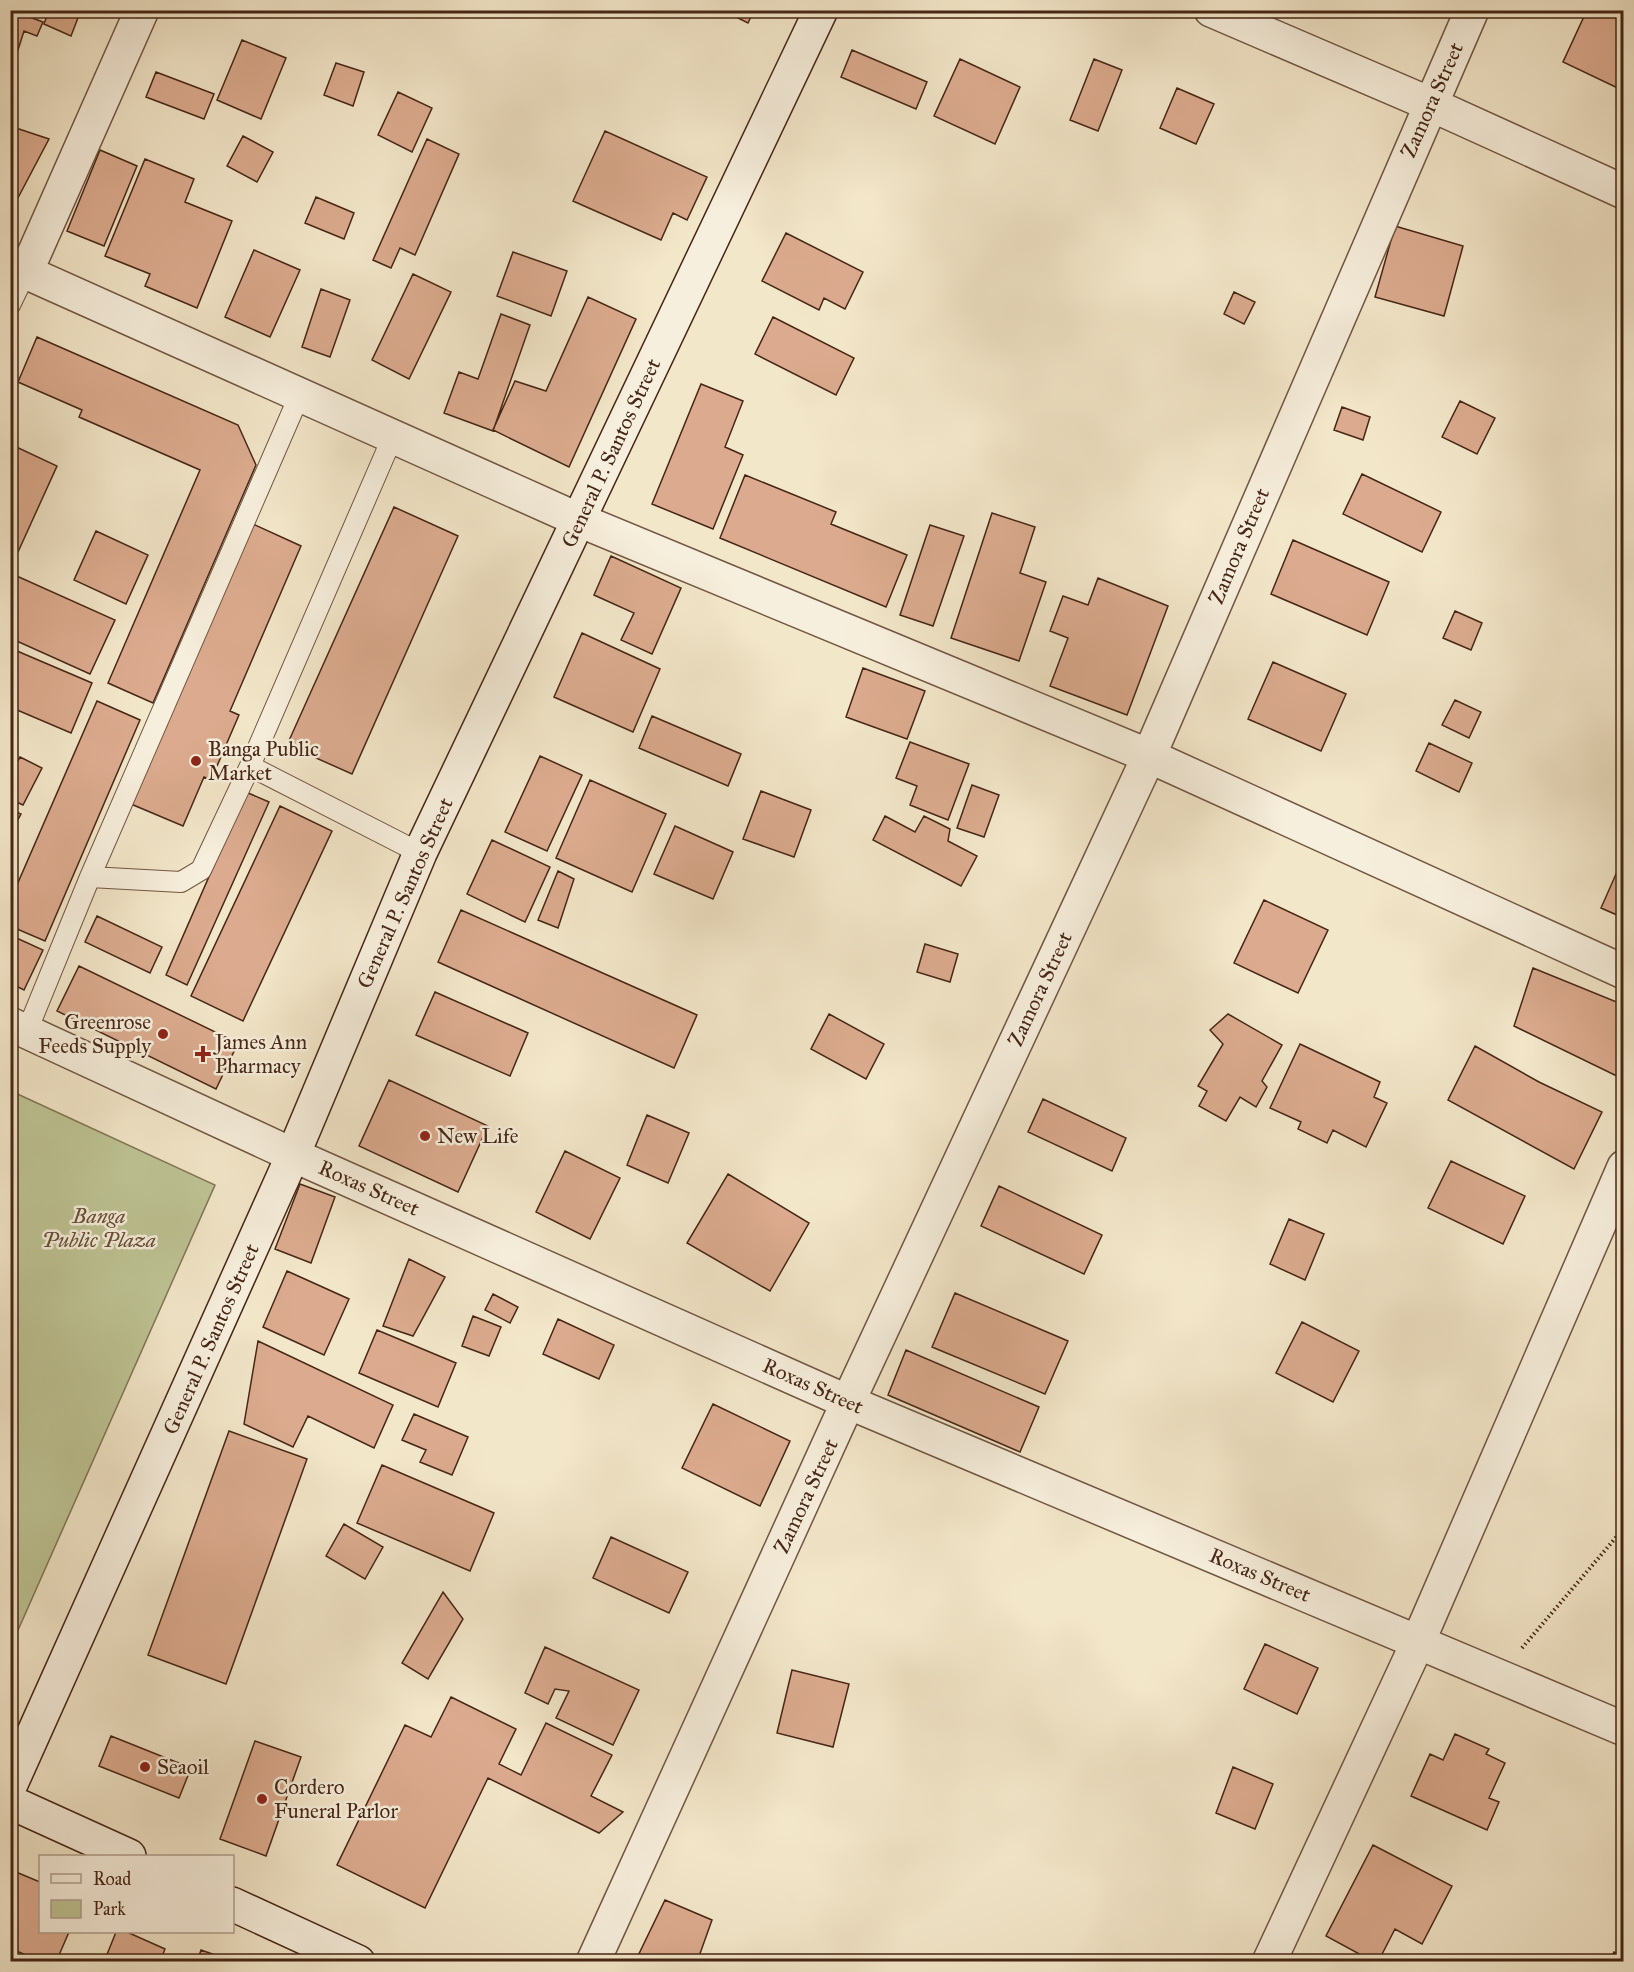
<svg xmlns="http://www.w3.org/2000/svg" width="1634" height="1972" font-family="'IM FELL Great Primer',serif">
<rect width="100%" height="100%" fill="#f3e7ca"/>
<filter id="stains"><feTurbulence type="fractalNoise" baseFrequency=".00333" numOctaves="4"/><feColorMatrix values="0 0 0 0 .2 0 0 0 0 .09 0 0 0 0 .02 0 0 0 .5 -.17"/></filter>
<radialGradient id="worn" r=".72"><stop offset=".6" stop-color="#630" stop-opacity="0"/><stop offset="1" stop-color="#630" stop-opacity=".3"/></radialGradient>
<path fill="#bec495" stroke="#827555" stroke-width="1.5" d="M11 1091 215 1185 11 1646Z"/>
<path fill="#dcab8f" stroke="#462615" stroke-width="1.5" d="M10 10H26L24 15 43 22 37 36 24 31 18 50 10 47Z
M49 10H81L71 36 44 24Z
M722 10H754L748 23Z
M1587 10H1599L1624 22V91L1563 62Z
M242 40 286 58 261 119 217 100Z
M852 50 927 82 916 109 841 77Z
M960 59 1020 87 995 144 934 116Z
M1094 59 1122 70 1098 131 1070 120Z
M336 63 364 72 353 106 324 95Z
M156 72 214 94 204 119 146 97Z
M1177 88 1214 104 1196 144 1160 128Z
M398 92 432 108 412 152 378 135Z
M10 126 49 139 10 213Z
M605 131 707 177 687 220 673 213 661 240 573 201Z
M243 136 273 152 257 182 227 166Z
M427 139 459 154 415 255 400 248 391 268 373 260Z
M100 150 137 166 104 246 67 231Z
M145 159 194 179 185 202 232 221 197 308 145 286 150 274 105 256Z
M316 197 354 213 344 239 305 223Z
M1395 226 1463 246 1444 316 1375 297Z
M786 233 863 272 845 309 824 298 819 310 762 281Z
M254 250 300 270 270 337 225 317Z
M513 252 567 271 551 316 497 296Z
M413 274 451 292 409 379 372 360Z
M321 289 350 300 330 357 302 347Z
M1234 292 1255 302 1244 324 1224 314Z
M588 297 636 319 569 467 493 430 515 381 546 391Z
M501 314 530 325 493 431 444 413 459 372 478 379Z
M773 317 854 358 836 395 755 354Z
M37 337 238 425 256 465 153 703 108 683 200 470 79 417 82 410 18 382Z
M701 384 743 401 725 447 743 455 713 529 652 504Z
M1460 401 1495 418 1477 454 1442 437Z
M1342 407 1370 417 1363 440 1334 430Z
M10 444 57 466 18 552 10 548Z
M1362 474 1441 512 1422 552 1343 514Z
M745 475 836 512 831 524 907 555 886 607 720 538Z
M394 507 458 536 352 774 287 745Z
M992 513 1035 527 1020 573 1046 582 1019 661 951 638Z
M253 524 301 546 230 711 239 715 211 780 204 777 183 826 131 804Z
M930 525 964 536 933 626 900 615Z
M96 531 148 555 126 604 74 580Z
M1293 540 1389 582 1367 635 1271 594Z
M1618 552H1624V571H1620Z
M611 556 681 588 652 654 621 640 634 613 594 595Z
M10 573 115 620 90 674 10 638Z
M1098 578 1168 606 1127 715 1050 686 1068 638 1050 631 1063 596 1088 605Z
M1455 611 1482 623 1471 650 1443 638Z
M582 633 660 669 633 732 554 697Z
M10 648 92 683 71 733 10 707Z
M1273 662 1346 694 1321 751 1248 719Z
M863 668 925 691 907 739 846 717Z
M1455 700 1481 712 1469 738 1442 725Z
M97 701 140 720 45 941 10 926V901Z
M652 716 741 754 728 786 639 748Z
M910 742 969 764 948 820 910 805 917 786 896 778Z
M1429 743 1472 763 1459 792 1416 771Z
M540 756 582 775 547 851 505 832Z
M20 757 42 768 23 805 10 799V775Z
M590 780 666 814 632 892 556 858Z
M972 785 999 795 984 837 957 828Z
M761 791 811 810 794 857 743 839Z
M246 792 269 802 187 985 166 975Z
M280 806 332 831 243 1021 191 996Z
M10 809 21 814 10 834Z
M885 816 915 832 924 816 950 829 948 841 977 856 961 886 873 840Z
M675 826 733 852 713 899 654 874Z
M492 840 550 867 525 922 467 894Z
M1624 856V918L1601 908Z
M558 871 574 879 558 928 538 920Z
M1264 900 1328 930 1298 993 1234 963Z
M461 910 697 1015 674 1068 438 962Z
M97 916 162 947 150 973 85 942Z
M10 935 43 950 24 990 10 983Z
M925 944 958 954 950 982 917 972Z
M79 966 238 1043 216 1089 57 1011Z
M1533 968 1624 1005 1623 1079 1514 1026Z
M435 992 528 1033 510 1076 416 1035Z
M829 1014 884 1044 866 1079 811 1049Z
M1228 1014 1282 1045 1262 1081 1267 1087 1256 1107 1240 1097 1226 1121 1199 1106 1207 1091 1198 1086 1223 1044 1210 1030Z
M1300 1044 1380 1082 1374 1097 1387 1103 1366 1147 1333 1130 1327 1143 1298 1129 1301 1122 1270 1108Z
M1475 1046 1539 1082 1602 1112 1574 1169 1448 1100Z
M389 1080 488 1126 458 1192 359 1146Z
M1043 1099 1126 1138 1112 1171 1028 1132Z
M647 1115 689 1133 668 1183 627 1165Z
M565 1151 620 1178 590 1239 536 1212Z
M1451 1161 1525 1196 1503 1244 1428 1208Z
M728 1174 809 1223 770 1291 687 1243Z
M300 1184 335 1197 311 1263 275 1249Z
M999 1186 1102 1235 1084 1274 981 1226Z
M1289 1219 1324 1234 1305 1280 1270 1264Z
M409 1259 445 1277 413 1336 383 1326Z
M287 1271 349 1299 324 1355 263 1327Z
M955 1293 1068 1341 1045 1394 932 1347Z
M493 1294 518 1307 510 1323 485 1310Z
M473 1316 501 1327 489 1356 462 1346Z
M558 1319 614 1345 599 1379 543 1354Z
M1302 1322 1359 1351 1333 1402 1276 1373Z
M377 1330 456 1363 438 1407 359 1373Z
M258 1341 393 1405 374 1448 308 1416 293 1447 244 1424Z
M906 1350 1039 1407 1020 1452 888 1395Z
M713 1404 790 1441 760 1506 682 1468Z
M414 1414 468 1437 452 1475 420 1462 426 1450 402 1440Z
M229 1431 307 1459 226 1684 148 1655Z
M382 1465 494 1513 470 1571 357 1523Z
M344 1524 383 1547 365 1579 326 1556Z
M611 1537 688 1572 669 1613 593 1578Z
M443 1592 463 1619 428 1679 402 1663Z
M1265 1644 1318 1668 1297 1714 1244 1689Z
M545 1647 639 1690 613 1745 556 1718 569 1691 555 1689 548 1704 525 1693Z
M792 1670 849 1684 833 1747 777 1733Z
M451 1697 516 1729 499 1764 521 1775 546 1723 612 1755 591 1796 623 1812 599 1833 488 1778 425 1908 337 1865 405 1725 431 1737Z
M1455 1734 1489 1749 1486 1754 1505 1763 1489 1798 1499 1802 1487 1830 1411 1796 1430 1754 1443 1760Z
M111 1736 191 1768 179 1798 99 1766Z
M255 1741 301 1757 266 1856 220 1839Z
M1233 1767 1273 1784 1255 1829 1216 1813Z
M1373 1845 1452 1886 1422 1944 1395 1929 1378 1962H1374L1326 1936Z
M16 1872 40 1882V1932H69L56 1962H41L10 1948V1883Z
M665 1900 712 1920 697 1962H635Z
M116 1932H127L165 1949 160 1962H104Z
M201 1950 235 1962H197Z
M1614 1952 1624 1957V1962H1609Z"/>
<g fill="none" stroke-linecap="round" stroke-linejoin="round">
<defs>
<path id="service" d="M10 305 26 272
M250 766 420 853
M90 877 181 882 201 870 250 766 393 436
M27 1031 90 877 300 394"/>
<path id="minor" d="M1211 10 1430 104 1624 192
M579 520 1149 756 1624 972
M293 1155 848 1402 1624 1729
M593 1962 848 1402 1149 756 1472 10
M1269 1962 1418 1642 1624 1167"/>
<path id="tertiary" d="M10 265 579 520
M26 272 142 10
M10 1024 293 1155"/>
<path id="secondary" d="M10 1786 293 1155 420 853 821 10
M10 1802 129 1856
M232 1904 358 1962"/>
</defs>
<use href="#service" stroke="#715642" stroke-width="22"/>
<use href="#minor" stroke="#715642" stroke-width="36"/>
<use href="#tertiary" stroke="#715642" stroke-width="36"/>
<use href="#secondary" stroke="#462615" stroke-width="36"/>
<path stroke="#462615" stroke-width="4" stroke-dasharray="1.5 3" stroke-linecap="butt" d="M1522 1648 1624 1528"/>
<use href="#service" stroke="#f7efdd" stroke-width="20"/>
<use href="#minor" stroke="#f7efdd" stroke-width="33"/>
<use href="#tertiary" stroke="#f7efdd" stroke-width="33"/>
<use href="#secondary" stroke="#f7efdd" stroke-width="33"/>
</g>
<g fill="#8f2418" stroke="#f7efdd" stroke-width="2">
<circle cx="196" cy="761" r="6"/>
<circle cx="163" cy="1034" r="6"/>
<path d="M200 1045h6v6h6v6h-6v6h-6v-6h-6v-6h6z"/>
<circle cx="425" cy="1136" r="6"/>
<circle cx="145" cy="1767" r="6"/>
<circle cx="262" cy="1799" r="6"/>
</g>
<g text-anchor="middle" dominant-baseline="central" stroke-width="5" stroke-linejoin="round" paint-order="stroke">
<g font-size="21" fill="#462615" stroke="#f7efdd">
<text transform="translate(1432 100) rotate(-66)">Zamora Street</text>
<text transform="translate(611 453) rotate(-65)">General P. Santos Street</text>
<text transform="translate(1239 546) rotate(-67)">Zamora Street</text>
<text transform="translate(405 893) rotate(-66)">General P. Santos Street</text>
<text transform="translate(1040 989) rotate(-65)">Zamora Street</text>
<text transform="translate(369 1188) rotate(24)">Roxas Street</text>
<text transform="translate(211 1339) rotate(-66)">General P. Santos Street</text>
<text transform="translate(813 1386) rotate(24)">Roxas Street</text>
<text transform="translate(806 1496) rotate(-65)">Zamora Street</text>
<text transform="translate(1260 1575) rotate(23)">Roxas Street</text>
</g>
<g font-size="21" fill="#462615" stroke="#f7efdd" text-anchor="start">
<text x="208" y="749">Banga Public<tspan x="208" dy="24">Market</tspan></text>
<text x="151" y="1022" text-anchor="end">Greenrose<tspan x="151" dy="24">Feeds Supply</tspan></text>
<text x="215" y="1042">James Ann<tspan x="215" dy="24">Pharmacy</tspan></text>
<text x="437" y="1136">New Life</text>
<text x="157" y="1767">Seaoil</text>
<text x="274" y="1787">Cordero<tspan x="274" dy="24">Funeral Parlor</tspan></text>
</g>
<g font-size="21" font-style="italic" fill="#644e35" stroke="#f7efdd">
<text x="99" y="1216">Banga<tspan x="99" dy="24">Public Plaza</tspan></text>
</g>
</g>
<rect width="1634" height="1972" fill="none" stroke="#f3e7ca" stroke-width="36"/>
<rect x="12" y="12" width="1610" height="1948" fill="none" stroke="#462615" stroke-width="3"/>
<rect x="18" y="18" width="1598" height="1936" fill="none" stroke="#462615" stroke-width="1.5"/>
<rect x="39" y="1855" width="195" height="78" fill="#f7efdd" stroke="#b09f8d" stroke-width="1.5"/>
<rect x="51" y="1874" width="30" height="9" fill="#f7efdd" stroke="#b09f8d" stroke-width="1.5"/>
<text x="93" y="1885" font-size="18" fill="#462615">Road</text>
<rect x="51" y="1900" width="30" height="18" fill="#bec495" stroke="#b09f8d" stroke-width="1.5"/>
<text x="93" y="1915" font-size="18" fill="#462615">Park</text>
<rect width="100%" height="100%" filter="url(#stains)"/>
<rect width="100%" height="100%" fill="url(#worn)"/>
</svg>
